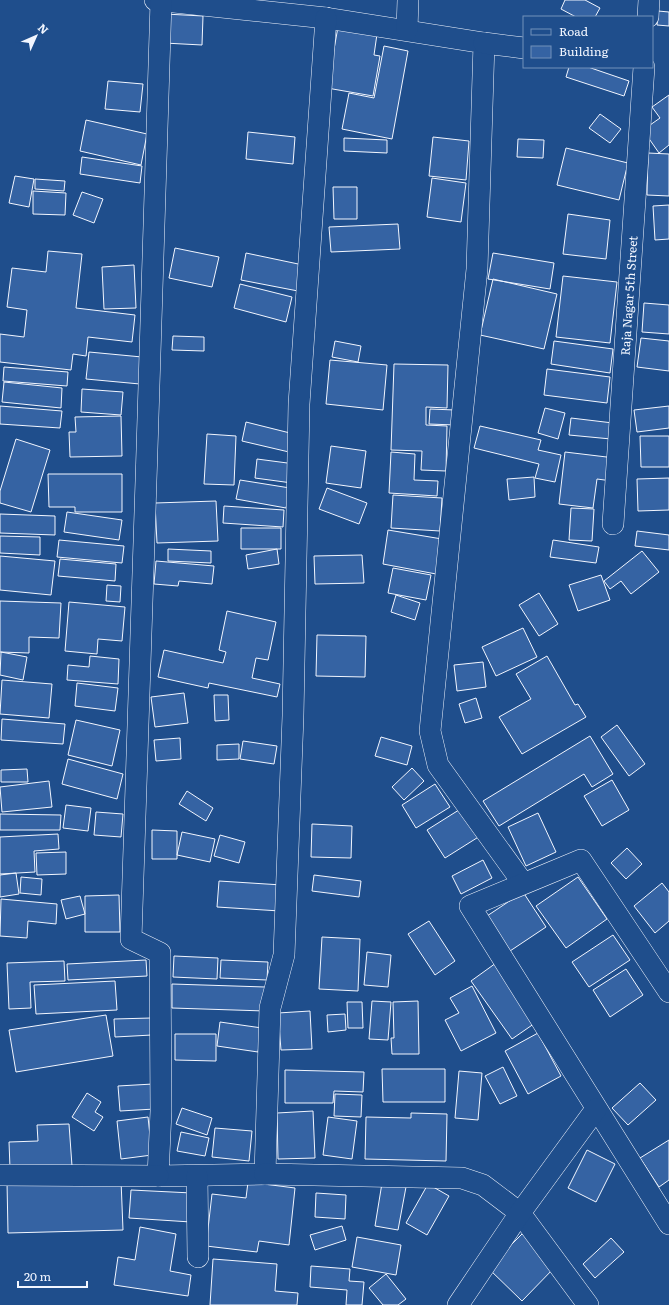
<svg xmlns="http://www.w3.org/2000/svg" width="669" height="1305" font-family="Literata,serif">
<rect width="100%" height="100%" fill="#1f4e8c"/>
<path fill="#3563a3" stroke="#f2f6ff" d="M565 0H585L600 8 595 17H576L561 9Z
M658 11 669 12V26L657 25Z
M165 14 203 16 202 45 164 43Z
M338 27 377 34 374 55 380 56 373 96 327 88Z
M384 46 408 51 392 139 342 129 349 93 374 98Z
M569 67H588L629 81 624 96 566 77Z
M108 81 143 84 140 112 105 109Z
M669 95V145L659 153 643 130 660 118 652 107Z
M600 114 621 129 610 143 589 128Z
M86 120 147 134 141 165 80 151Z
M248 132 295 137 293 164 246 159Z
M433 137 469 141 466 180 429 176Z
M344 138 387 140V153L344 151Z
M518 139 544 140 543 158 517 157Z
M566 148 628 163 619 200 557 185Z
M648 153 669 154V196L647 195Z
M82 157 142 166 140 183 80 174Z
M15 176 34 179 29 207 9 203Z
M432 178 466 183 461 222 427 217Z
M35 179 65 181 64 191 35 189Z
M333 187H357V219H334Z
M33 191 66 193 65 215 33 214Z
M82 192 103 199 94 223 73 215Z
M669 205V239L655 240 653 206Z
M568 214 610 220 606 259 563 254Z
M398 224 400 249 331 252 329 227Z
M175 248 219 257 212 287 169 278Z
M48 251 82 254 76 308 135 315 132 342 88 337 86 356 73 354 71 370 0 362V334L24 337 27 310 7 307 12 268 46 272Z
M246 253 303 265 298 291 241 280Z
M493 253 554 263 550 289 488 279Z
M134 265 136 308 104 309 102 267Z
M563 276 617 282 610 343 556 337Z
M493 279 557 294 544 349 480 335Z
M240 284 292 297 286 322 234 308Z
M644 303 669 305V334L642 332Z
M173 336 204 337V351L172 350Z
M641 338 669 341V371L637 367Z
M335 341 361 346 358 362 332 357Z
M554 341 613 349 610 373 551 364Z
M89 352 142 357 140 384 86 379Z
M330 360 387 365 383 410 326 404Z
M394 364 448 365 447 408 426 407V425L447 426 446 471 421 470 422 451 391 450Z
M4 367 68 372 67 386 3 381Z
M547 369 610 377 607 403 544 395Z
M4 382 62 388 61 408 2 402Z
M82 389 123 392 121 415 81 412Z
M0 406 62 411 60 428 0 424Z
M669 406V428L637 432 634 410Z
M545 408 565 413 558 439 538 433Z
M430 409 455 410V425L429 424Z
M121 416 122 456 70 457 69 432H76L75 417Z
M571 418 613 423 611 439 569 435Z
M246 422 294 434 289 452 242 441Z
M480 426 541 440 538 450 561 455 555 482 535 478 539 464 474 448Z
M207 434 236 436 234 485 204 484Z
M640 436H669V467H641Z
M16 439 50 450 31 512 0 503V491Z
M331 446 366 451 361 488 326 483Z
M391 452 415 454 414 480 438 481 437 496 389 493Z
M565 452 615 458 612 481 597 479 593 508 559 504Z
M257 459 295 464 292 483 255 478Z
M48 474H122V512H75V507H49Z
M534 477 535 497 509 500 507 479Z
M669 478V510L638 511 637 479Z
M240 480 290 488 286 508 236 499Z
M327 488 367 503 359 524 319 509Z
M393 495 442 498 440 531 391 528Z
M216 501 218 541 157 543 155 503Z
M224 506 284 510 283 527 223 523Z
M571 508 594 509 592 541 569 540Z
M67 512 122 520 119 540 64 532Z
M0 514 55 516V535L0 533Z
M241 528H281V549H241Z
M388 530 442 539 436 574 383 564Z
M637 531 669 535V550L635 546Z
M0 536 40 537V555L0 553Z
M59 540 124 546 122 563 57 557Z
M553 540 599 547 596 563 550 557Z
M168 549 211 551V563L168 561Z
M277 549 279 564 248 569 246 555Z
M642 551 659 572 631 594 621 581 610 589 604 581Z
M362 555 364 583 315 584 314 556Z
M0 556 55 561 51 595 0 590Z
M60 559 116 564 115 581 58 576Z
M156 561 214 566 212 584 179 581 178 586 154 584Z
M393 568 431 575 426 600 388 593Z
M601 575 610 600 578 611 569 585Z
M107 585 121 586 120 602 106 601Z
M539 593 558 624 539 636 519 605Z
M396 595 420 603 415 620 391 612Z
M0 601 61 603 59 638 29 637V653L0 652Z
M69 602 125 607 122 641 98 639 97 654 65 651Z
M227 611 276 622 268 660 256 658 252 678 280 684 277 697 209 683 208 688 158 677 164 650 223 663 226 652 219 650Z
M523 628 537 657 496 676 482 647Z
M317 635 366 636 365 677 316 676Z
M1 652 27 657 23 680 0 675Z
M90 656 119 659 118 684 67 680 68 665 89 667Z
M547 656 575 705 578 704 586 717 522 754 499 717 531 699 516 674Z
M483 662 486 687 457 691 454 665Z
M2 680 52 684 49 718 0 714Z
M77 683 118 688 115 711 75 706Z
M184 693 188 723 155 727 151 697Z
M214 695H228L229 720 215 721Z
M476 698 482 718 465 723 459 704Z
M2 719 65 724 63 744 1 740Z
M76 720 120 730 112 766 68 755Z
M617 725 645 764 629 776 601 737Z
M590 736 613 774 592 787 584 774 499 826 483 801Z
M381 737 412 746 407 765 375 756Z
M180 738 181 759 156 761 154 740Z
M243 741 277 746 274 764 240 759Z
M239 744V759L217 760V745Z
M68 759 123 774 117 799 62 784Z
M412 768 424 781 404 800 392 787Z
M27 769 28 782H1V770Z
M612 780 629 810 602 826 584 796Z
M49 781 52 807 2 812 0 787Z
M435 784 450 807 416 828 402 805Z
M187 791 213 808 206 821 179 804Z
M66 805 91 808 88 831 63 828Z
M462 808 480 836 445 858 427 830Z
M96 812 123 814 121 837 94 835Z
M538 813 556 852 526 866 508 827Z
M0 814 61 815 60 830H0Z
M312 824 352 826 351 858 311 857Z
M152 830 177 831V859H152Z
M182 832 215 839 210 862 177 855Z
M58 834 59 849 34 851 35 872 0 874V837Z
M220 835 245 842 239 863 214 856Z
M627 848 642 864 626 879 611 863Z
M66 852V874L37 875 36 853Z
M483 860 492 878 461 894 452 876Z
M16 873 19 894 0 897V875Z
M314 875 361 881 359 897 312 891Z
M21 877 42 879 41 895 20 893Z
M578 877 607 919 566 948 536 906Z
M219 881 282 885 280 911 217 907Z
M662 883 669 892V921L655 933 634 906Z
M523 892 546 927 510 951 487 916Z
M119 895 120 932H85V896Z
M80 896 85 914 66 919 61 900Z
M1 899 57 904 56 924 28 921 27 938 0 936Z
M429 921 455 961 435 975 408 934Z
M613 935 630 960 589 987 572 962Z
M322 937 360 939 358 991 319 989Z
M367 952 391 955 388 987 364 985Z
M174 956 218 958 217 979 173 977Z
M146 960 147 976 68 980 67 964Z
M221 960 268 962 267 980 220 978Z
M64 961 65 981 30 982 31 1008 9 1009 7 963Z
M496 963 538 1021 512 1039 471 981Z
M626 969 643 995 610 1017 593 990Z
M115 981 117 1010 36 1014 34 985Z
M172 984 265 987V1011L172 1008Z
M472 986 496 1033 461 1051 445 1020 459 1013 450 998Z
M372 1001 391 1002 388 1040 369 1039Z
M418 1001 419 1054H392L391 1038H394L393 1002Z
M347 1002H362L363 1028H348Z
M310 1011 312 1049 281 1050 278 1013Z
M345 1014 346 1030 328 1032 327 1015Z
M106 1015 113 1056 16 1072 9 1030Z
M151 1018 152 1035 115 1037 114 1019Z
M220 1022 262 1028 258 1052 217 1046Z
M538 1033 561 1076 528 1094 505 1051Z
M175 1034H216V1061L175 1060Z
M503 1067 517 1096 500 1104 485 1076Z
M382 1069H445V1102H383Z
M285 1070 364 1072 363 1092 334 1091 333 1103H285Z
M459 1071 482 1073 478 1120 455 1118Z
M640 1083 656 1100 628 1125 612 1108Z
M153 1084 155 1109 120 1111 118 1086Z
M87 1093 101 1102 95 1112 103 1117 94 1131 72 1117Z
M335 1094 362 1095 361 1117 334 1116Z
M182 1108 212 1118 207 1135 176 1124Z
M313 1111 315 1158 278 1159 277 1113Z
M411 1113 447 1114 446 1161 365 1159 366 1117 411 1118Z
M148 1117 152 1155 121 1159 117 1121Z
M328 1117 357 1121 352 1159 323 1155Z
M69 1124 72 1166 10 1168 9 1142 38 1141 37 1125Z
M215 1128 252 1131 249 1161 212 1157Z
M181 1132 209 1138 205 1156 177 1151Z
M669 1140V1180L659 1187 640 1158Z
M587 1150 615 1164 596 1202 568 1188Z
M121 1180 123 1230 8 1233 7 1182Z
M248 1182 295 1188 289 1245 259 1241 257 1252 206 1246 212 1194 246 1198Z
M382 1183 406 1187 398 1230 375 1226Z
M428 1184 449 1196 427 1235 406 1223Z
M131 1190 192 1193 191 1222 129 1218Z
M316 1193 346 1195 345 1219 315 1217Z
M342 1226 346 1240 315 1250 310 1235Z
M140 1227 176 1234 170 1271 191 1275 188 1296 114 1285 118 1257 135 1260Z
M522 1234 556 1266 522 1301 488 1268Z
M357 1237 401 1245 396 1275 352 1267Z
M611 1238 624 1252 595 1278 583 1264Z
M213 1259 277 1264 275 1291 298 1293 297 1305H210Z
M311 1266 350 1269 349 1281 364 1282 362 1305H346L347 1290 310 1287Z
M386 1274 406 1299 398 1305H383L369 1288Z"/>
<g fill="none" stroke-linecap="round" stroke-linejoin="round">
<defs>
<g id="street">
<path d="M155 0 326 18 484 43 477 269 430 731 438 765 523 883"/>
<path d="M161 1C150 314 143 626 131 939L160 953 161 1111 158 1176 265 1174 270 1008 284 955 293 716 299 404 326 18"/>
<path d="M648 17 649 0"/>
<path d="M407 30 408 0"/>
<path d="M484 43 524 48"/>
<path id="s1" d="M613 524 644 67"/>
<path d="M669 992 581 860 470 906 669 1224"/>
<path d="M265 1174 462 1178 483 1185 520 1213 588 1305"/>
<path d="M0 1175 158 1176"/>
<path d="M197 1176 198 1257"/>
<path d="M458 1305 520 1213 596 1109"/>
</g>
</defs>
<use href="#street" stroke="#f2f6ff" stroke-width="22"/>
<use href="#street" stroke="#1f4e8c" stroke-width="21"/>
</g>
<g text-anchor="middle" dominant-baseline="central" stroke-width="3" stroke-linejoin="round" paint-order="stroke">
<g font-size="12" fill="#f2f6ff" stroke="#1f4e8c">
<text stroke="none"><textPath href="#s1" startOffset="229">Raja Nagar 5th Street</textPath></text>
</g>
</g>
<rect x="523" y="16" width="130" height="52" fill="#1f4e8c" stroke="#7391ba"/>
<rect x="531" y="29" width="20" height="6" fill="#1f4e8c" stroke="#7391ba"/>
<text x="559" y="36" font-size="12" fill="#f2f6ff">Road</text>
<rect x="531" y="46" width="20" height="12" fill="#3563a3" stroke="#7391ba"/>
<text x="559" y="56" font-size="12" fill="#f2f6ff">Building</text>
<g transform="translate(36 36) rotate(45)" stroke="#1f4e8c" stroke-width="3" paint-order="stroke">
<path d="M0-3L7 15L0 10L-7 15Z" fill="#f2f6ff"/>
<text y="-6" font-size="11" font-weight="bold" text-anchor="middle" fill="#f2f6ff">N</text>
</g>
<path d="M18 1281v6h69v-6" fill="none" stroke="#f2f6ff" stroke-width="2"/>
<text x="24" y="1281" font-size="12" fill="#f2f6ff" stroke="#1f4e8c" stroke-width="3" paint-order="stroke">20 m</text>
</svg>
